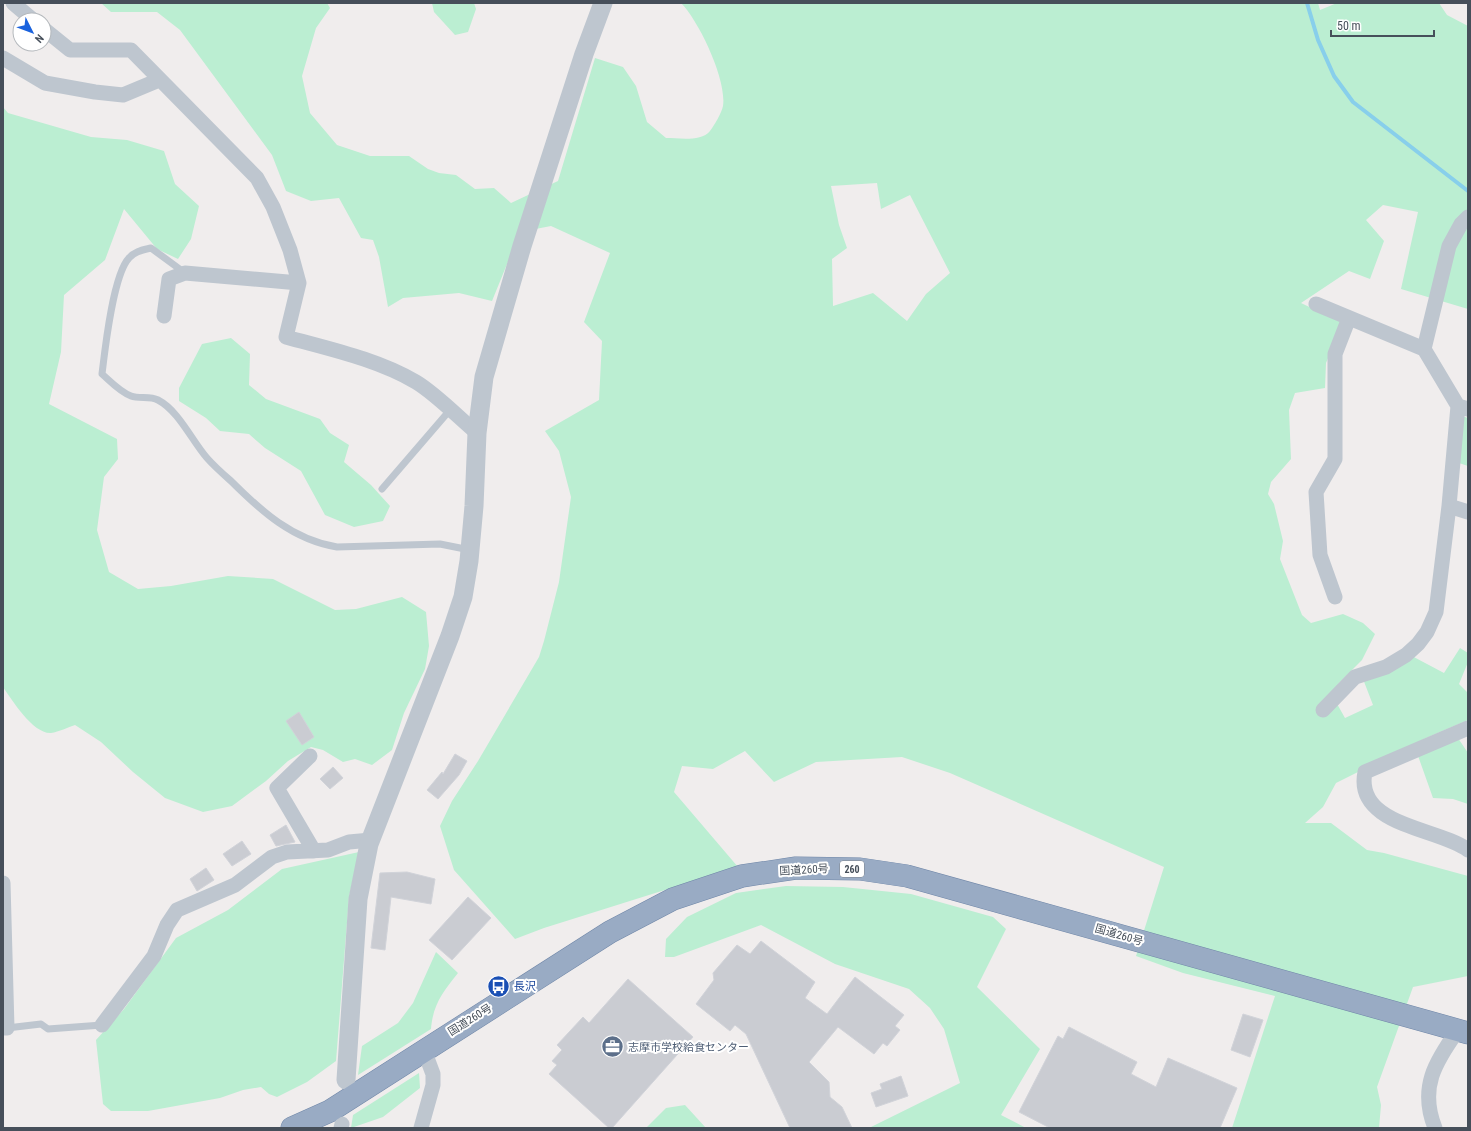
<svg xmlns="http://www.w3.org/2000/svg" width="1471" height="1131" font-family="'Roboto Condensed','Noto Sans JP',sans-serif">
<rect width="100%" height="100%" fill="#f0eded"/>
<path fill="#bbeed2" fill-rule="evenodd" d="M101 3H327L330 8 316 28 302 76 310 113 337 145 370 156H409L428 169 439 173 456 175 475 189 494 188 511 203 558 181 595 58 623 67 636 86 647 122 666 138C679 138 701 142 710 131 714 126 722 112 723 106 727 80 699 21 681 3H1318L1320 10 1337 3H1439L1447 15 1468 26V309L1401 289 1418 212 1383 205 1366 220 1384 241 1370 279 1349 271 1301 303 1343 323 1326 363 1325 388 1295 393 1289 410 1291 459 1271 482 1268 494 1274 504 1283 541 1280 559 1302 615 1311 623 1343 614 1363 623 1375 634 1362 660 1339 683 1332 695 1345 718 1373 705 1363 679 1410 655 1444 673 1460 648 1468 653V662L1459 684 1468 693V720L1426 738 1336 783 1323 807 1305 823H1331L1367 850 1384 853 1468 876V976L1413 987 1377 1087 1381 1105 1379 1128H1232L1275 996 1183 973 1136 956 1164 867 950 773 902 757 816 762 774 782 745 751 713 769 682 766 674 792 738 867 544 928 515 939 454 870 440 826 452 801 478 761 539 657 544 641 559 582 571 497 559 451 545 431 599 400 602 341 584 322 610 253 551 226 520 232 492 301 459 293 403 298 388 307 379 257 373 240 361 238 339 198 311 201 286 191 272 155 180 30 157 12H111ZM877 183 881 209 910 195 950 273 926 294 907 321 873 293 833 306 832 259 847 248 839 225 831 186Z
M432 3H474L476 9 468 32 455 35 434 12Z
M3 107 8 113 91 137 127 140 164 151 175 184 199 206 191 239 178 259 157 249 124 209 105 260 64 295 61 352 49 404 117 439 118 459 104 477 97 530 109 572 138 589 171 586 228 576 273 579 335 610 356 609 402 597 426 612 429 646 425 669 404 713 392 750 372 765 355 759 343 762 323 750 311 747 288 761 266 781 232 806 203 812 165 798 133 772 101 742 75 725C68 727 59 732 51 733 33 734 12 700 3 687Z
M231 338 250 354 249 385 266 399 320 419 330 433 349 445 344 462 371 485 390 506 383 521 354 527 325 515 301 471 265 448 249 434 220 431 206 418 179 401V388L202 344Z
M1459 415 1468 418V466L1456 462Z
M1458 738 1468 753V804L1453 799 1433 798 1417 753Z
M359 852 349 897 336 1061 307 1082 277 1097 269 1094 261 1087 243 1090 220 1098 148 1111H111L103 1104 96 1040 124 1009 176 938 228 910 282 869Z
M786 886 843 887 911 894 993 917 1006 929 977 987 1040 1049 1001 1115 1026 1128H869L960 1083 944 1029 930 1008 909 989 835 964 761 925 674 957H665L666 939 687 917 736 893Z
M436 952 458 973C443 992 433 1004 431 1029L358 1075 362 1046 398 1023 413 1003Z
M419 1073 420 1088 383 1117 351 1128 353 1115Z
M685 1105 706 1128H646L666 1108Z"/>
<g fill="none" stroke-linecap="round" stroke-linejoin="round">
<path stroke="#88cfeb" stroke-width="4" d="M1307 3 1318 40 1334 76 1353 102 1468 191"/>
</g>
<path fill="#caccd2" stroke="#d1d3d9" d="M299 712 314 737 302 745 286 721Z
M455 754 467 761 459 775 438 799 427 790 442 772 443 774Z
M333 767 343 778 330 789 320 779Z
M286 825 295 842 276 846 270 835Z
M242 841 251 854 232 866 223 854Z
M206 868 214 880 197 891 190 879Z
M407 872 435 879 431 904 391 897 385 950 371 948 380 873Z
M468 897 491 918 452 960 429 940Z
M761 941 815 982 805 998 827 1014 855 977 904 1015 895 1026 900 1030 887 1046 883 1043 874 1054 838 1027 809 1062 829 1082 830 1097 842 1107 852 1128H790L746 1034 735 1025 730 1031 696 1004 714 980 713 973 737 945 750 954Z
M628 979 693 1037 612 1128H609L549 1074 557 1065 552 1061 562 1050 557 1045 583 1017 589 1023Z
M1243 1014 1263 1020 1250 1057 1231 1050Z
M1069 1027 1137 1062 1131 1074 1156 1087 1168 1058 1237 1088 1220 1128H1050L1019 1112 1058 1036 1063 1039Z
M901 1076 908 1096 876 1107 871 1093 882 1089 880 1084Z"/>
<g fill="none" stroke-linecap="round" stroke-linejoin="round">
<defs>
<path id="trunk" d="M292 1128 330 1111 610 932 673 899 742 876 796 868 860 869 907 876 1468 1033"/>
</defs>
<use href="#trunk" stroke="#7087a8" stroke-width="23"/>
<path stroke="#bec6cf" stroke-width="7" d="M185 273 151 248C143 250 135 251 129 258 113 275 105 349 102 374 111 382 120 392 131 396 139 399 150 396 158 400 179 411 192 441 207 458 214 466 223 474 231 481 261 511 293 540 337 547L440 544 470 550
M382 489 450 410
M7 1028 41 1024 48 1029 102 1025"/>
<path stroke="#bec6cf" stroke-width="15" d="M13 3 33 20
M44 29 70 50H131L257 178 273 207 290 250 299 283 286 337C329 349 377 359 416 382 436 394 459 418 477 433
M3 58 45 83 95 92 123 95 159 80
M1468 217 1461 224 1449 246 1424 349 1458 406 1468 409
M1316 304 1424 349
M164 316 169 279 185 273 299 283
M1449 506 1468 512
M1335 597 1320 555 1316 492 1335 459V354L1349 318
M1323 710 1355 677 1386 667 1406 655 1418 644 1427 632 1436 612 1449 506 1458 406
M1468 728 1365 772C1354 826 1439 828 1468 850
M310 756 277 788 314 851
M3 883 7 1028H3
M102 1025 154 956 167 925 177 910 235 885 272 857 287 852 328 850 349 842 371 840
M341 1128 342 1124
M421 1128 433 1085V1074L424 1050
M1435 1128C1419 1088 1435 1062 1458 1030"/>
<path stroke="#bec6cf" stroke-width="19" d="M346 1080 358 899 369 844 450 636 463 597 469 561 474 506 477 433 484 377 522 246 584 54 603 3"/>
<use href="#trunk" stroke="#99abc4" stroke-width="22"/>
</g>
<defs>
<symbol id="bus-disc" viewBox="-11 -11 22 22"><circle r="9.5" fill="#1a4fb4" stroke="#fff"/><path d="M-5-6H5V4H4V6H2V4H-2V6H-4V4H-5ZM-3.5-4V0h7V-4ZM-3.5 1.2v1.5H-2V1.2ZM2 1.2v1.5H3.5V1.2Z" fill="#fff"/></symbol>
<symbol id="office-disc" viewBox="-11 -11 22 22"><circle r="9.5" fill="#5c6f8a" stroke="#fff"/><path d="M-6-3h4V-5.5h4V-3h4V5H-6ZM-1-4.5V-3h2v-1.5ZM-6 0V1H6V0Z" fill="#fff"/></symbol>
</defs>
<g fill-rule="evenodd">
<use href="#bus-disc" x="486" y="974" width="25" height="25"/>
<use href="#office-disc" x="600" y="1034" width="25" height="25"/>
</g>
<g text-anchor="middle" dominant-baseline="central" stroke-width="4" stroke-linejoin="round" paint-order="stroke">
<rect fill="#fff" stroke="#7e848c" stroke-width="1" x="840" y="861" width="24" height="16" rx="3"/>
<g font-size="10" font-weight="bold" fill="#464f5a">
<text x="852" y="869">260</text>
</g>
<g font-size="11" fill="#464f5a" stroke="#fff">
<text transform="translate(804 870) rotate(-3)">国道260号</text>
<text transform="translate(1119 935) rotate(16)">国道260号</text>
<text transform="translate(470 1020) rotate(-32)">国道260号</text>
</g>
<g font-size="11" fill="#164399" stroke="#fff" text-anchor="start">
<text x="514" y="986">長沢</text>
</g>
<g font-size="11" fill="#4e5e75" stroke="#fff" text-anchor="start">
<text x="628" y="1047">志摩市学校給食センター</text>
</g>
</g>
<rect width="1471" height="1131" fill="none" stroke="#464f5a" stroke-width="8"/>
<g transform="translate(32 32) rotate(132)"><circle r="19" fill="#ffffff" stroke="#b5b9bd"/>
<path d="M0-3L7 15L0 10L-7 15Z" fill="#1a62dd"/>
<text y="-6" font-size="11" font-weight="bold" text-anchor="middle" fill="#464f5a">N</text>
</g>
<path d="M1331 30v6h103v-6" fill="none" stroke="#464f5a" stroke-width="2"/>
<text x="1337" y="30" font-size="12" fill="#464f5a" stroke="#ffffff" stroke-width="3" paint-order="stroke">50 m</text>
</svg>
